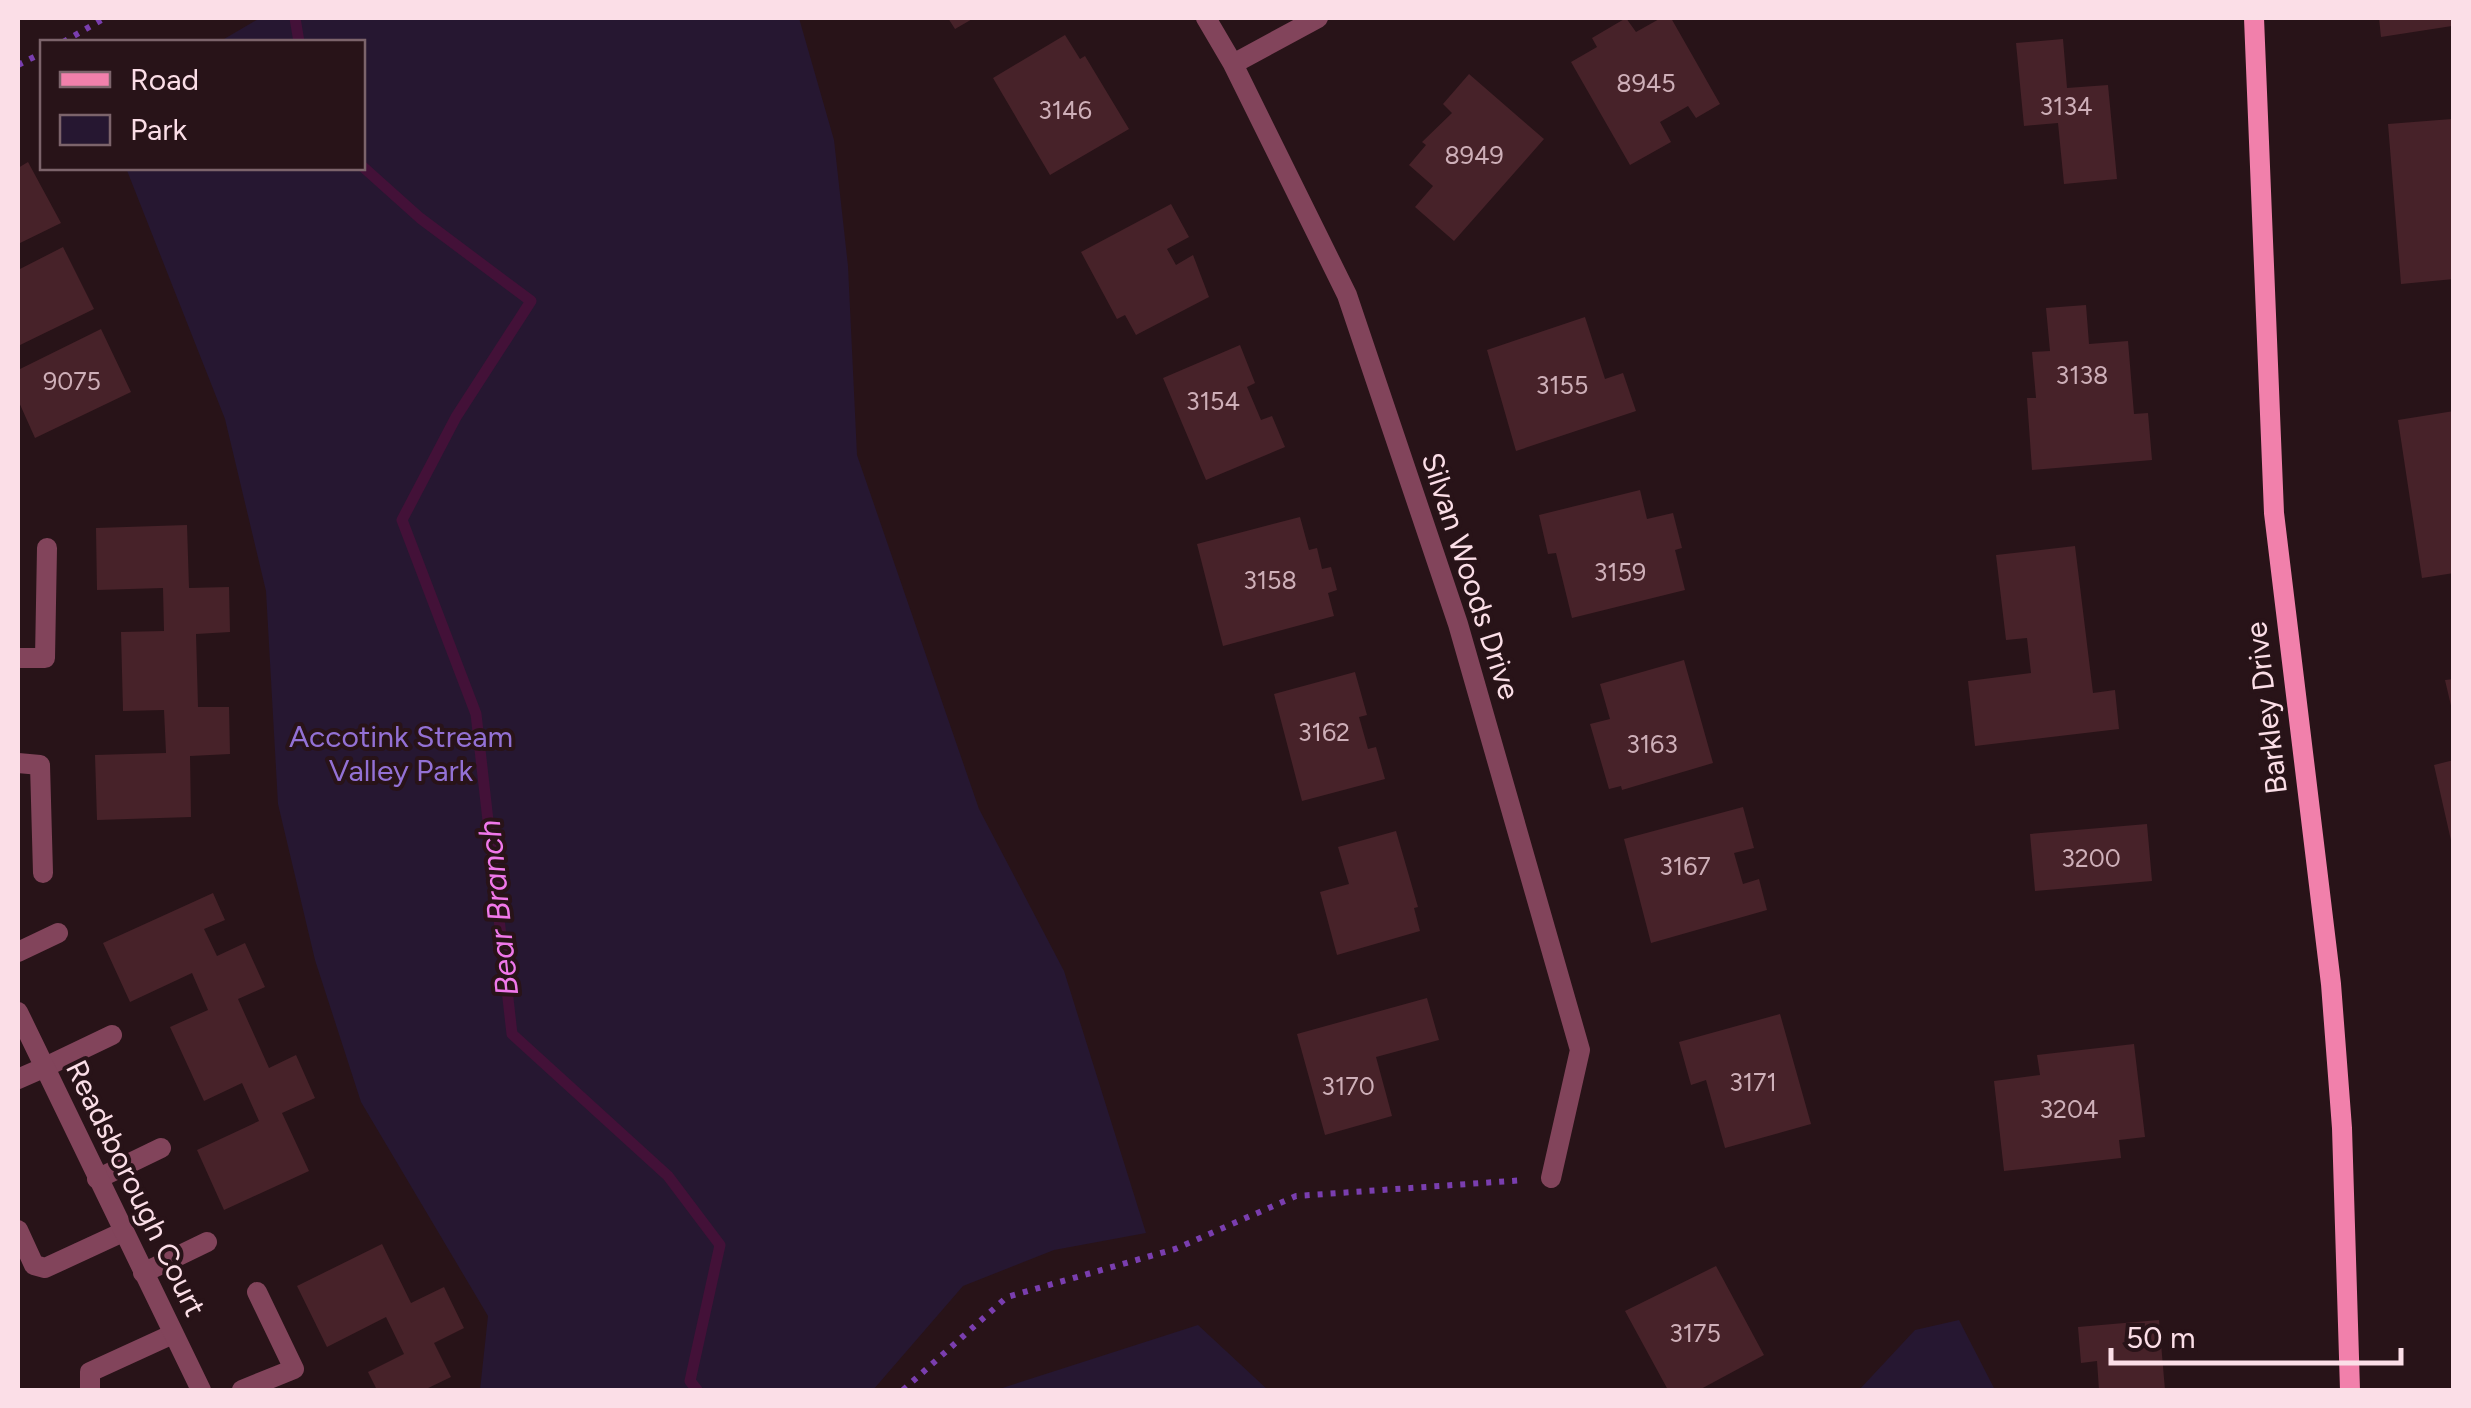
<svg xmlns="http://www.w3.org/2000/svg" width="2471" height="1408" font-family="Figtree,sans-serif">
<rect width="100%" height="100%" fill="#281318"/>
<path fill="#261731" d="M260 18H799L834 140 848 266 857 455 979 809 1064 971 1146 1233 1054 1250 963 1286 873 1390H480L488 1316 361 1102 315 960 278 804 266 591 225 419 126 168H362V42H219Z
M1959 1320 1995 1390H1859L1915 1330Z
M1198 1325 1268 1390H996Z"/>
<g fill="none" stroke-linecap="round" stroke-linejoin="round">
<path stroke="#431138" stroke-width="11" d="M295 18 299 42
M362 166 420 218 531 301 456 417 402 520 476 714 512 1034 668 1176 720 1245 690 1381 697 1390"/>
</g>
<path fill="#472229" d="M948 18H974L955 29Z
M1626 18 1636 32 1661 18H1671L1720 104 1696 118 1688 106 1660 122 1671 142 1630 165 1571 62 1597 47 1592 38Z
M2379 18H2451L2452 26 2381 37Z
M1065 35 1080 59 1085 56 1129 129 1050 175 993 78Z
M2063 39 2067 88 2108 85 2117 179 2064 184 2058 123 2024 126 2016 43Z
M1469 74 1544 139 1454 241 1415 207 1433 186 1409 165 1426 145 1422 142 1452 113 1443 104Z
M2452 119 2454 279 2401 284 2388 124Z
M28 162 61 223 18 244V168Z
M1171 204 1189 237 1167 249 1176 265 1193 255 1209 297 1136 335 1125 315 1117 319 1081 252Z
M63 247 94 309 18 346V270Z
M2086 305 2089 344 2128 341 2134 414 2148 413 2152 460 2032 470 2027 398H2036L2032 352 2050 351 2046 308Z
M1585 317 1605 379 1623 373 1636 411 1516 451 1487 350Z
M101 329 131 392 35 438 18 400V370Z
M1240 345 1255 383 1247 387 1261 420 1272 416 1285 447 1206 480 1163 378Z
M2454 411V573L2422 578 2398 420Z
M1640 490 1647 519 1673 513 1682 548 1675 550 1685 590 1572 618 1556 553 1548 554 1539 515Z
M1300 517 1309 550 1317 548 1322 569 1331 567 1337 590 1328 593 1334 616 1223 646 1197 544Z
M187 525 189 588 229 587 230 632 196 634 198 707H229L230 754 190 756 191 817 97 820 95 755 166 753 164 710 123 711 121 632 164 631 163 588 97 590 96 528Z
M2075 546 2093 693 2115 690 2119 729 1975 746 1968 681 2031 673 2027 638 2006 640 1996 555Z
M1684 660 1713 763 1622 790 1621 786 1609 789 1590 724 1610 719 1600 684Z
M1355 672 1367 715 1359 717 1368 749 1376 747 1385 779 1302 801 1274 694Z
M2454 679V709L2452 710 2445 680Z
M2454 760V845H2452L2434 765Z
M1743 807 1754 848 1734 853 1743 884 1759 879 1767 910 1651 943 1624 839Z
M2147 824 2152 881 2035 891 2030 834Z
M1396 831 1418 907 1414 908 1420 931 1337 955 1320 892 1349 884 1338 847Z
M213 893 225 920 204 929 217 956 245 943 265 987 238 999 269 1068 296 1055 315 1098 282 1113 309 1171 224 1210 197 1150 259 1121 242 1083 204 1101 170 1027 208 1010 192 973 130 1002 103 943Z
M1427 998 1439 1040 1376 1057 1392 1116 1325 1135 1297 1034Z
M1780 1014 1811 1124 1725 1148 1706 1080 1691 1085 1679 1042Z
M2134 1044 2145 1137 2119 1140 2121 1158 2004 1171 1994 1081 2040 1075 2037 1055Z
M382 1244 411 1303 444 1287 464 1328 434 1343 451 1377 424 1390H377L368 1372 404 1354 386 1317 327 1347 297 1286Z
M1716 1266 1764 1355 1699 1390H1668L1625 1311Z
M2159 1320 2165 1390H2099L2097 1361 2081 1363 2078 1327Z"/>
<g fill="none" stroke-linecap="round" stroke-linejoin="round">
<path stroke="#7a3eaf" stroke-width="6" stroke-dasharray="5 8" stroke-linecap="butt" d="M63 42 105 18
M18 65 42 53
M903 1390 1007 1297 1175 1249 1296 1196 1525 1180"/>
<path stroke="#82445b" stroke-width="20" d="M18 658H45L47 548
M18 763 40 765 43 873
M18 952 58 933
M43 1068 112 1035
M97 1179 161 1148
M18 1230 34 1265 45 1268 123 1232
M143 1273 207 1242
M90 1390V1372L173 1334
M242 1390 294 1369 257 1292"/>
<path stroke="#82445b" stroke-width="20" d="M1206 18 1233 64 1347 295 1458 624 1580 1050 1551 1178
M1233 64 1318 18
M18 1012 201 1390
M18 1079 43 1068"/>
<path stroke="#f180ab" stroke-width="20" d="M2254 18 2274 513 2331 984 2342 1128 2350 1390"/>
</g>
<g text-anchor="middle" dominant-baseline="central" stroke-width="8" stroke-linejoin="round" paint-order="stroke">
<g font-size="25" fill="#ceafb8">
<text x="1646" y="83">8945</text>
<text x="2066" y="106">3134</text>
<text x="1065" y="110">3146</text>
<text x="1474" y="155">8949</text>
<text x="2082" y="375">3138</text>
<text x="72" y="381">9075</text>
<text x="1562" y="385">3155</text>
<text x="1213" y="401">3154</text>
<text x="1620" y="572">3159</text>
<text x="1270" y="580">3158</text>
<text x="1324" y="732">3162</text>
<text x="1652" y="744">3163</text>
<text x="2091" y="858">3200</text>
<text x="1685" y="866">3167</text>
<text x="1753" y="1082">3171</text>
<text x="1348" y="1086">3170</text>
<text x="2069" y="1109">3204</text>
<text x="1695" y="1333">3175</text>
</g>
<g font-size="30" fill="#fbdee7" stroke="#281318">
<text transform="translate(1471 576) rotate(72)">Silvan Woods Drive</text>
<text transform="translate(2266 708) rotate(-97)">Barkley Drive</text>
<text transform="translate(136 1188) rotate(64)">Readsborough Court</text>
</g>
<g font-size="30" fill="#9371d5" stroke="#281318">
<text x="401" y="736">Accotink Stream<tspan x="401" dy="34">Valley Park</tspan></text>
</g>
<g font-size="32" font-style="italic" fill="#f078ea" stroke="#281318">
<text transform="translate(498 908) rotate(-96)">Bear Branch</text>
</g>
</g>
<rect width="2471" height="1408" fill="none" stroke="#fbdee7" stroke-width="40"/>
<rect x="40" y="40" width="325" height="130" fill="#281318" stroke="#7c646b" stroke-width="2.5"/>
<rect x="60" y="72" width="50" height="15" fill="#f180ab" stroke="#7c646b" stroke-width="2.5"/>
<text x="130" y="90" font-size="30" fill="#fbdee7">Road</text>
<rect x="60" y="115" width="50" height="30" fill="#261731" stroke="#7c646b" stroke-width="2.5"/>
<text x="130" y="140" font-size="30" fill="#fbdee7">Park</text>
<path d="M2111 1348v15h290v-15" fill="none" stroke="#fbdee7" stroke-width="5"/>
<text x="2126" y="1348" font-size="30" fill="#fbdee7" stroke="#281318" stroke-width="8" paint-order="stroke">50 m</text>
</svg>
